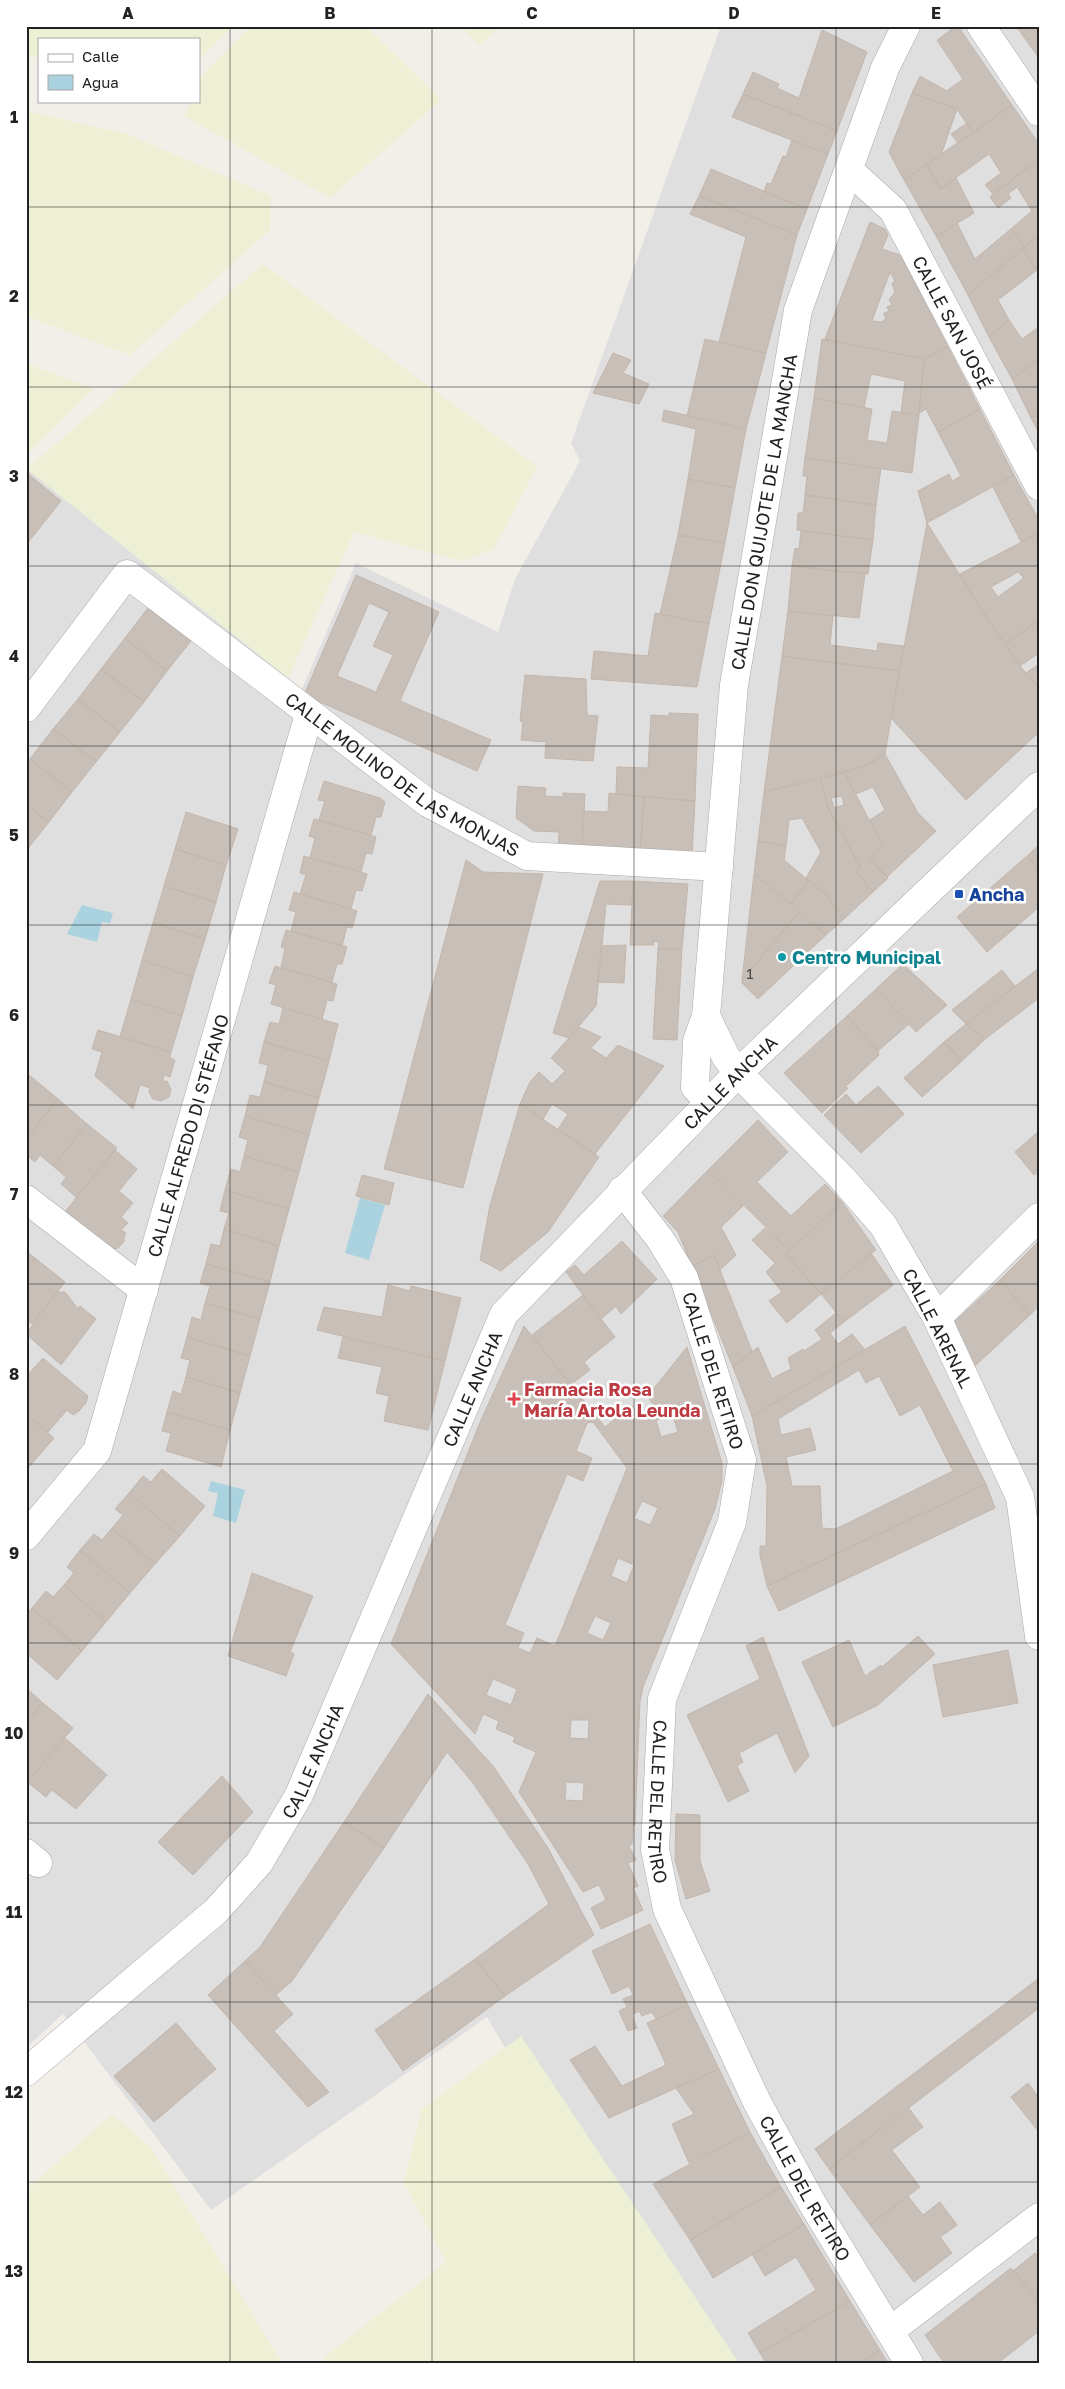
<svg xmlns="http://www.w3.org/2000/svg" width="1065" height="2389" font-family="'Golos Text',sans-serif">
<rect width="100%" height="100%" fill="#f2efe9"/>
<path fill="#e0dfdf" d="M721 26H1039V2363H688L487 2017 211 2210 63 2014 26 2048V468L302 689 356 563 498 632 515 579 580 461 571 443Z"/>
<path fill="#eef0d5" d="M26 26H233L199 60V39H39V57L26 55Z
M251 26H366L441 100 330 198 184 116 191 101H199V82L201 76Z
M461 26H502L478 45Z
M26 111 127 134 271 196 270 230 130 355 26 316Z
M263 264 537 466 494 549 462 561 354 532 288 678 27 469Z
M26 363 93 389 26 455Z
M521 2036 739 2363H326L323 2358 446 2262 404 2183 422 2109Z
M112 2114 150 2146 282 2363H26V2190Z"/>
<path fill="#aad3df" d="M82 905 113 913 110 923 102 922 97 942 67 934Z
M360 1198 385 1205 369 1260 345 1253Z
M211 1481 245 1490 236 1523 213 1516 218 1493 208 1491Z"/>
<path fill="#c7bfb8" stroke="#c4b6ab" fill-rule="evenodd" d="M956 26H958L1012 105 973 133 957 109 912 93 920 76 947 91 963 79 937 40Z
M1016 26H1039V58Z
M822 30 867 52 837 131 743 94 753 72 779 84 777 88 799 98Z
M912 93 957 109 941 155 904 180 889 152Z
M743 94 837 131 828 154 732 117Z
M1012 105 1039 144V159L993 194 985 185 1001 173 989 154 940 189 927 164Z
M967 123 973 133 958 143 951 134Z
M792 140 828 154 807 209 764 192 767 183 771 184 783 156 786 157Z
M1039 159V235L1024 247 1012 228 1032 211 1017 187 1008 194 1011 198 998 208 990 197Z
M927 164 940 189 956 178 974 213 936 236 904 180Z
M711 169 807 209 797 235 699 196Z
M699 196 797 235 766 353 719 342 746 237 690 214Z
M870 222 885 229 888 235 882 249 900 255 948 347 924 359 825 339ZM890 272 895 281 892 283 895 292 889 300 892 305 887 307 889 311 883 314 886 318 882 322 872 321Z
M957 223 975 259 1012 228 1024 247 968 295 936 236Z
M1039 235V269L1037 270 1022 249Z
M1022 249 1037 270 998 300 1009 320 989 337 968 295Z
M1009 320 1022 339 1039 327V359L1012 379 989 337Z
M705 339 766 353 746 429 687 416Z
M822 339 924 359 919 415 901 413 905 381 871 374 864 408 814 398Z
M948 347 980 409 938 432 926 409 919 413 922 382 924 359Z
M613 353 631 360 623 373 649 384 639 404 593 393Z
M1039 359V413L1031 418 1012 379Z
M814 398 872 409 867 440 887 443 892 411 919 415 912 473 805 458Z
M980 409 1014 475 927 523 918 491 949 474 952 481 961 476 938 432Z
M664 410 746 429 735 488 688 479 696 429 662 421Z
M1039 413V433L1031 418Z
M805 458 881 468 876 505 805 495 807 476H803Z
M26 472 61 501 26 545Z
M1014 475 1039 520V533L1021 542 993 487Z
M688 479 735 488 725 543 678 535Z
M805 495 876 505 873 540 797 530 798 513H803Z
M927 523 987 618 1020 666 1039 688V732L966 800 891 718Z
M801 531 873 540 868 574 792 566 795 548 799 549Z
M1039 533V620L1005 644 973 597 960 574ZM1018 572 1024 578 998 597 991 587Z
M678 535 725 543 709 624 660 614Z
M792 566 865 574 859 618 788 611Z
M356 575 439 612 400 701 491 740 477 771 304 695ZM369 603 389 612 373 646 393 655 376 692 337 676Z
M148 608 191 641 167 671 125 638Z
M788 611 833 616 830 645 877 651 878 643 904 646 899 671 782 656Z
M655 613 709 624 697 687 591 679 594 651 648 656Z
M1039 620V653L1020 666 1005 644Z
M125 638 167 671 144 702 101 669Z
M782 656 899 671 885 754 866 766 764 792Z
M1039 664V688L1026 673Z
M101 669 144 702 120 732 78 699Z
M525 675 586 679 587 715 598 716 593 761 545 758 546 742 521 740 523 722 520 721Z
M78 699 120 732 96 762 53 729Z
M669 713 698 714 695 801 616 794 617 767 648 768 651 715 669 716Z
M53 729 96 762 72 792 30 759Z
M885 754 918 813 936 831 887 877 870 859 883 846 870 820 885 810 873 787 856 794 844 772 866 766Z
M30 759 72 792 49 822 26 805V764Z
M844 772 883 846 870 859 888 878 873 892 856 872 861 868 829 810 820 779ZM842 796 844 805 834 808 831 798Z
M820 779 829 810 861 868 856 872 873 892 845 918 834 907 830 898 806 878 821 852 802 818 789 820 786 846 758 841 764 792Z
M324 781 380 798 385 802 381 817H376L371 835 319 820 325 801 318 800Z
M518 786 546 788 545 796 563 797V793L585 794 582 849 558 848 559 832 534 831 516 818Z
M609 793 644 797 640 852 582 849 583 811 608 812Z
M644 797 695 801 692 855 640 852Z
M26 805 49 822 26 851Z
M186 812 238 829 226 865 175 849Z
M314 819 376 837 372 854 366 853 361 872 310 858 315 838 309 836Z
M758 841 786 846 784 860 809 881 790 904 754 874Z
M1039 845V869L1027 856Z
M175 849 226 865 216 902 164 886Z
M304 856 367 874 362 891 356 890 351 909 300 894 306 875 300 873Z
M1027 856 1039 869V907L987 952 957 917Z
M466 860 483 872 543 874 463 1188 384 1169Z
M754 874 800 911 742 980Z
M600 881H633L632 905 606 904 596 1006 569 1038 553 1033Z
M633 881 688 884 682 949H658L659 942 653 941 654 945H630Z
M809 881 830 898 834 907 845 918 826 935 790 904Z
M164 886 216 902 205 939 153 923Z
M294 892 357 911 352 928 347 927 342 946 291 931 296 912 289 910Z
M800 911 826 935 758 999 742 983V980Z
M153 923 205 939 193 977 142 960Z
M286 930 347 947 342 964H337L332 982 281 968 285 948 281 947Z
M626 945 624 983 598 982 601 946Z
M658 949H682L677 1040 653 1039Z
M142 960 193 977 182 1016 131 999Z
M903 964 947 1005 916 1032 876 989Z
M275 966 337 984 333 1001 327 1000 322 1019 271 1004 276 985 269 983Z
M1039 968V998L985 1039 966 1024Z
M1002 970 1015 986 966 1024 952 1010Z
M876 989 909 1024 878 1051 847 1016Z
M131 999 182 1016 171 1052 120 1037Z
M283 1008 338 1024 329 1061 264 1042 270 1022 279 1024Z
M847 1016 878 1051 879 1055 845 1087 848 1088 822 1113 784 1073Z
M966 1024 985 1039 962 1061 944 1042Z
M579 1027 601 1037 591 1048 606 1058 618 1045 664 1066 595 1154 558 1129 568 1114 552 1104 543 1119 520 1104 530 1082 539 1072 552 1084 565 1071 551 1058Z
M98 1030 171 1052 170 1058 175 1060 170 1077 164 1075 163 1081H167L171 1090 169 1097 161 1101 153 1099 149 1092 150 1088 140 1085 133 1109 95 1076 102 1052 92 1049Z
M264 1042 329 1061 319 1098 264 1082 268 1065 259 1063Z
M944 1042 962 1061 922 1097 904 1078Z
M29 1075 58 1099 26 1139V1079Z
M264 1082 319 1098 309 1135 245 1116 250 1095 260 1097Z
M878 1086 904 1114 861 1153 824 1115 846 1094 856 1105Z
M58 1099 87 1124 53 1166 40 1155 35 1162 26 1155V1139Z
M520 1104 599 1157 548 1232 501 1271 480 1260 490 1205Z
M245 1116 309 1135 299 1172 244 1156 248 1140 239 1137Z
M758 1120 788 1152 757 1182 791 1216 825 1184 842 1202 790 1251 708 1170Z
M87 1124 117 1148 76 1197 61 1184 66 1177 53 1166Z
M1039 1131V1171L1034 1175 1015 1152Z
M115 1150 137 1169 119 1191 133 1203 121 1217 128 1223 121 1230 126 1233 124 1236V1242L118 1248 113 1249 64 1213Z
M244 1156 299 1172 289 1209 225 1190 231 1169 240 1172Z
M708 1170 743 1206 721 1227 736 1255 720 1270 714 1255 692 1267 678 1232 663 1216Z
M362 1175 394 1183 389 1205 356 1196Z
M225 1190 289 1209 279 1246 224 1229 229 1213 220 1211Z
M842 1202 876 1250 821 1294 786 1254Z
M765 1228 790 1251 786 1254 821 1294 787 1323 769 1301 782 1292 766 1272 775 1263 752 1240Z
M224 1229 279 1246 270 1282 206 1264 211 1244 220 1246Z
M622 1241 657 1279 621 1314 616 1306 601 1319 566 1272 575 1265 584 1275Z
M1039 1241V1306L1030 1315 1000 1280Z
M26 1251 35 1258 26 1269Z
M871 1253 893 1285 844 1322 821 1294Z
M714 1255 752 1351 733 1367 692 1267Z
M35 1258 65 1282 32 1324 26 1320V1269Z
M206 1264 270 1282 260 1319 205 1303 210 1286 200 1283Z
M1000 1280 1030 1315 965 1375 943 1332Z
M388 1285 410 1291 411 1286 461 1298 445 1361 317 1330 324 1307 382 1317Z
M57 1292H65L78 1309 80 1306 96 1319 61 1365 26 1334Z
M583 1295 615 1337 584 1362 590 1370 570 1385 532 1335Z
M205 1303 260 1319 250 1356 187 1337 192 1317 201 1320Z
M836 1313 844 1322 830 1333 838 1344 852 1334 865 1350 752 1416 733 1367 758 1347 772 1379 775 1377 791 1369 788 1358 803 1349 804 1351 822 1339 815 1330Z
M524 1326 605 1427 632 1406 643 1420 657 1409 646 1395 655 1387 687 1347 722 1463V1481L715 1509 643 1687 640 1701 635 1825H633L632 1844 629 1846 636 1860 628 1863 638 1886 633 1888 643 1910 601 1929 591 1908 606 1900 599 1885 583 1892 519 1792 536 1752 513 1742 515 1737 496 1729 499 1721 483 1714 475 1734 391 1644 481 1420ZM673 1416 678 1432 661 1437 656 1420ZM593 1422 627 1468 555 1646 537 1638 530 1653 518 1648 524 1633 505 1625 567 1474 583 1481 592 1458 576 1451 587 1423ZM642 1501 658 1508 650 1525 634 1518ZM618 1558 634 1565 627 1583 611 1576ZM595 1616 611 1623 603 1640 587 1633ZM493 1679 517 1689 511 1705 486 1695ZM571 1720H589L588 1739 570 1738ZM566 1782 584 1783 583 1801 565 1800Z
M905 1326 986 1484 767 1586 760 1556V1546H766L767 1486 752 1416ZM859 1370 866 1383 879 1376 900 1416 920 1405 953 1471 846 1524 835 1529 822 1528 820 1486H792L786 1457 816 1450 810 1428 781 1435 778 1419Z
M187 1337 250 1356 240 1393 186 1377 190 1360 181 1358Z
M343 1337 445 1361 428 1430 384 1421 389 1396 376 1393 382 1367 338 1358Z
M43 1358 88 1396 86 1403 79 1411 73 1415 67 1410 48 1432 26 1414V1377Z
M186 1377 240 1393 230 1430 167 1412 173 1391 181 1394Z
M167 1412 230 1430 221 1467 166 1451 171 1433 162 1431Z
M26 1414 54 1438 29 1467 26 1465Z
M162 1469 205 1506 180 1536 129 1493 143 1476 151 1482Z
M986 1484 995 1508 779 1611 767 1586Z
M129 1493 180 1536 155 1564 112 1528 123 1515 115 1509Z
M112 1528 155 1564 130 1593 80 1550 94 1534 102 1540Z
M80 1550 130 1593 106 1622 64 1585 74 1573 67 1567Z
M252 1573 313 1596 290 1652 294 1654 286 1676 228 1656Z
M64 1585 106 1622 82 1651 32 1608 46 1591 53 1597Z
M32 1608 82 1651 57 1680 26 1653V1614Z
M918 1636 935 1654 878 1705 833 1727 802 1662 849 1640 865 1676 881 1665 882 1667Z
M763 1637 809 1756 795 1773 777 1733 739 1753 743 1762 737 1766 749 1791 728 1802 687 1715 760 1679 746 1646Z
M1008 1650 1018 1703 943 1717 933 1665Z
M26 1688 43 1703 26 1723Z
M428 1694 493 1766 548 1848 594 1935 505 1996 475 1959 549 1904 528 1864 473 1783 447 1752 384 1848 344 1822Z
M43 1703 73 1728 27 1782 26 1723Z
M65 1738 107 1775 76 1809 52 1790 46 1797 27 1782Z
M222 1776 253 1812 193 1875 158 1842Z
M676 1814 700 1815V1861L710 1891 686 1899 675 1860Z
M344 1822 384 1848 292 1981 276 1995 245 1961 260 1947Z
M650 1924 688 2005 656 2019 652 2012 642 2016 639 2011 632 2015 637 2028 628 2031 619 2011 627 2007 623 1999 633 1995 629 1986 612 1994 592 1951Z
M475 1959 505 1996 403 2071 375 2030Z
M245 1961 293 2014 274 2031 329 2092 308 2107 208 1995Z
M1039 1978V2008L829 2169 815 2149Z
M688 2005 719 2069 609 2118 570 2060 595 2046 622 2086 666 2065 647 2023Z
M176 2023 216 2069 154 2122 114 2076Z
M719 2069 750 2132 689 2163 672 2124 694 2114 676 2088Z
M1028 2083 1039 2098V2132L1011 2097Z
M908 2107 923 2127 892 2150 920 2187 870 2225 829 2169Z
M750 2132 781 2187 690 2240 653 2184Z
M781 2187 804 2224 713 2278 690 2240Z
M908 2196 923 2215 940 2202 957 2225 940 2237 952 2253 914 2282 870 2225Z
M804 2224 850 2301 760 2353 748 2333 816 2290 796 2257 765 2276 752 2254Z
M1035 2253 1039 2257V2302L1013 2271Z
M1011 2268 1039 2302V2331L998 2363H944L925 2335Z
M850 2301 880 2350 860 2363H766L760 2353Z
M880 2350 888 2363H860Z"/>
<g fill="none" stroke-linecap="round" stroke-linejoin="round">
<defs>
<path id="pedestrian" d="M937 1318 1020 1497 1039 1636"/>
<g id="minor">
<path id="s1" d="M850 171 893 210 1039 486"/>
<path id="s2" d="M26 708 127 574 428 803 527 856 719 867"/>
<path d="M738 1073 842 1178 883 1225 937 1318 1039 1217"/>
<path id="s3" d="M622 1190 660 1239 684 1278 742 1460 732 1522 662 1699 655 1849 667 1909 757 2102 812 2203 909 2363"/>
<path d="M26 1199 144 1290"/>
<path id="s4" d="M26 1536 97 1451 309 714"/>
<path d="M26 1853 38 1863"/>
<path d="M890 2331 1039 2217"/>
</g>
<g id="tertiary">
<path d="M981 26 1039 112"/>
<path d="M706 1016 726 1057 738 1073"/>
<path id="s5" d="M709 1102 695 1087 697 1041 706 1016 734 685 798 310 885 68 906 26"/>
<path id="s6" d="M26 2072 216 1911 259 1863 299 1795 504 1314 738 1073 1039 786"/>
</g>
</defs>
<use href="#pedestrian" stroke="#a9a9a9" stroke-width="29"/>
<use href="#minor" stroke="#a9a9a9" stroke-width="29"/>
<use href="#tertiary" stroke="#a9a9a9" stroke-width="29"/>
<use href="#pedestrian" stroke="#fff" stroke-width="28"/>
<use href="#minor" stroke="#fff" stroke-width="28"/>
<use href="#tertiary" stroke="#fff" stroke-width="28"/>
</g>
<path fill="none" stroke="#222" stroke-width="1" stroke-opacity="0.55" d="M230 26V2363M432 26V2363M634 26V2363M836 26V2363M26 207H1039M26 387H1039M26 566H1039M26 746H1039M26 925H1039M26 1105H1039M26 1284H1039M26 1464H1039M26 1643H1039M26 1823H1039M26 2002H1039M26 2182H1039"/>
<rect fill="#1a4fb4" stroke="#fff" stroke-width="2" x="954" y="889" width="10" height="10" rx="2.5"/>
<circle fill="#0f9aa8" stroke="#fff" stroke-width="2" cx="782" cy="957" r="5"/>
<path fill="#e0444e" stroke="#fff" stroke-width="2" d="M511.5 1391.5h5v5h5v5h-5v5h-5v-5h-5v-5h5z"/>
<g text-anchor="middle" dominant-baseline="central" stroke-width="5" stroke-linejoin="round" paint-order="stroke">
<g font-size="15" fill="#4b4948">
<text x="750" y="973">1</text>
</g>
<g font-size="18" fill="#222" stroke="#fff">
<text stroke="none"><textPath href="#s1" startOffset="185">CALLE SAN JOSÉ</textPath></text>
<text stroke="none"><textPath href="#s5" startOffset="601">CALLE DON QUIJOTE DE LA MANCHA</textPath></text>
<text stroke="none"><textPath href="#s2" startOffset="509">CALLE MOLINO DE LAS MONJAS</textPath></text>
<text stroke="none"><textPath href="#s6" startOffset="1239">CALLE ANCHA</textPath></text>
<text stroke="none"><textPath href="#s4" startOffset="439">CALLE ALFREDO DI STÉFANO</textPath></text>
<text transform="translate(938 1328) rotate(63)">CALLE ARENAL</text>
<text stroke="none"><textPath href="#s3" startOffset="205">CALLE DEL RETIRO</textPath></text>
<text stroke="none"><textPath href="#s6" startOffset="834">CALLE ANCHA</textPath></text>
<text stroke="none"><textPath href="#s6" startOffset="429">CALLE ANCHA</textPath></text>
<text stroke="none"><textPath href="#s3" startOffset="655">CALLE DEL RETIRO</textPath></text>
<text stroke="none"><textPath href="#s3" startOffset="1075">CALLE DEL RETIRO</textPath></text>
</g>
<g font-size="18" font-weight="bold" fill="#164399" stroke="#fff" text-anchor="start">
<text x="969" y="894">Ancha</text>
</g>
<g font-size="18" font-weight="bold" fill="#0d838f" stroke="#fff" text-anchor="start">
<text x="792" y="957">Centro Municipal</text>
</g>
<g font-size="18" font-weight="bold" fill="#be3a42" stroke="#fff" text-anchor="start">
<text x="524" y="1389">Farmacia Rosa<tspan x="524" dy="21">María Artola Leunda</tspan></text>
</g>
</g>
<rect width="1065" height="2389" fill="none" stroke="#ffffff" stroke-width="55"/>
<rect x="38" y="38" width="162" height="65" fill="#ffffff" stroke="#a7a7a7"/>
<rect x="48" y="54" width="25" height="8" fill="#ffffff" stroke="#a7a7a7"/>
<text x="82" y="62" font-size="15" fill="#222222">Calle</text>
<rect x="48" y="75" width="25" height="15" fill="#aad3df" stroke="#a7a7a7"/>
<text x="82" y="88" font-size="15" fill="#222222">Agua</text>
<rect x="28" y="28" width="1010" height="2334" fill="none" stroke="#222" stroke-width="2"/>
<g font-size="16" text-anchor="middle" font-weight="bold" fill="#222">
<text x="128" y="19">A</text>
<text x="330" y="19">B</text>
<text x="532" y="19">C</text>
<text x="734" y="19">D</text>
<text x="936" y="19">E</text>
<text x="14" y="123">1</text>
<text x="14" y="302">2</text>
<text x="14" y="482">3</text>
<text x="14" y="662">4</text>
<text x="14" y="841">5</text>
<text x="14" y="1021">6</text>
<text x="14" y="1200">7</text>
<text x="14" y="1380">8</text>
<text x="14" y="1559">9</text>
<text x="14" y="1739">10</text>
<text x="14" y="1918">11</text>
<text x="14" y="2098">12</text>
<text x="14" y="2277">13</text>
</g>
</svg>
